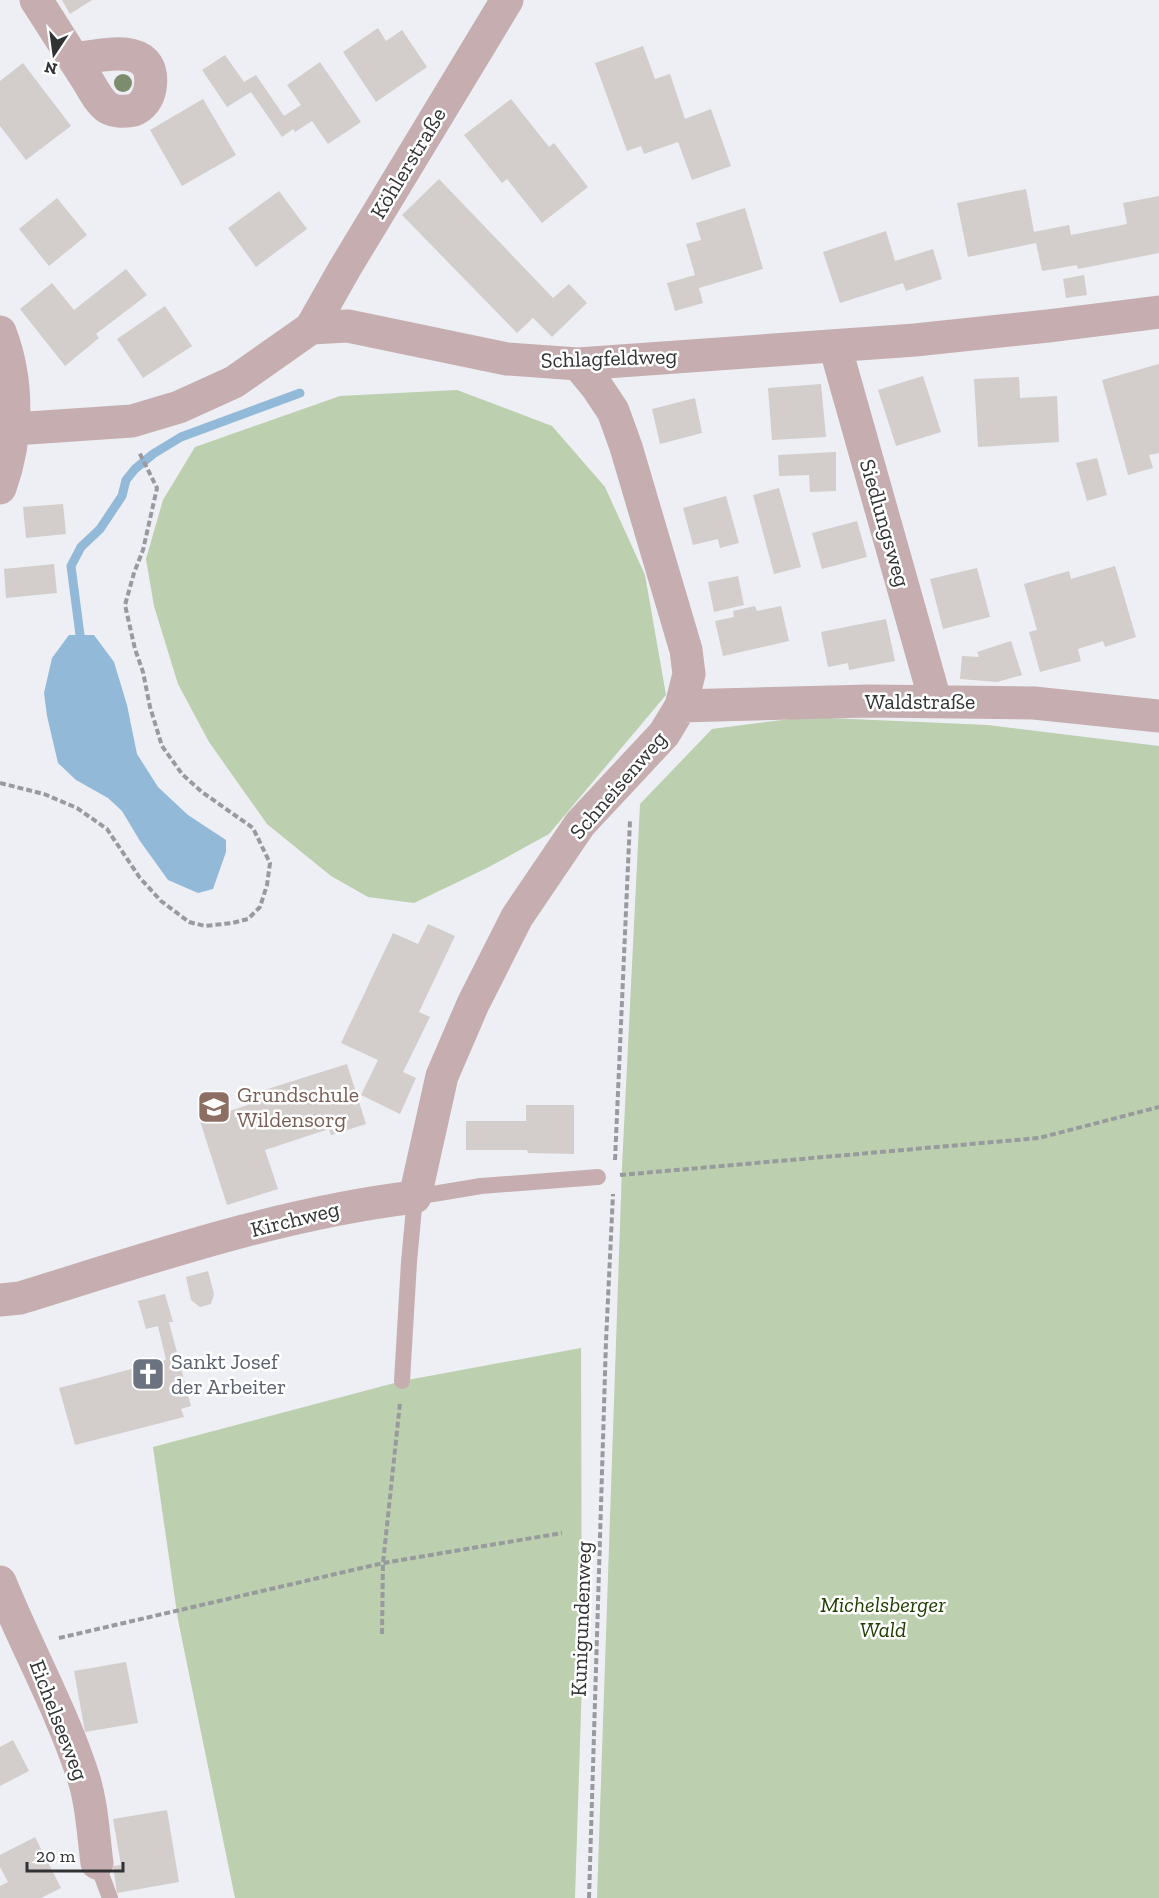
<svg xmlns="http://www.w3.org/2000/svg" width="1159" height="1898" font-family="'Zilla Slab',serif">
<rect width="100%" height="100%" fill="#edeff4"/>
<path fill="#bccfae" d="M457 390 552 426 605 487 645 575 666 695 549 834 487 868 414 903 368 897 331 876 267 824 209 742 178 684 154 606 146 559 163 500 195 447 340 396Z
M806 717 988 725 1159 746V1898H597L622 1167 640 804 712 729Z
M581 1348 582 1681 575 1898H235L178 1620 153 1447 402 1381Z"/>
<path fill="#93b9d9" d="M69 635H94L114 662 127 705 137 754 158 787 188 815 226 840V852L213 889 198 893 168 880 140 841 122 811 108 798 76 780 58 763 47 716 44 693 52 658Z"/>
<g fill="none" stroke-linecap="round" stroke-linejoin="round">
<path stroke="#93b9d9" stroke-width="9" d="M80 635 71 566 81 547 100 529 122 496 126 480 135 469 153 454 181 437 300 393"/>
</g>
<path fill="#d3cdcc" d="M62 0H92L70 14Z
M378 28 386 41 402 30 427 67 376 102 343 52Z
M643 46 655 79 670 74 685 119 711 109 731 166 692 180 678 142 644 154 641 146 627 151 595 63Z
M225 55 244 82 256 75 284 116 301 105 287 85 320 62 361 122 328 144 312 121 295 132 293 129 282 137 251 92 227 107 202 70Z
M23 63 71 126 26 160 0 126V81Z
M203 99 236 155 182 186 150 130Z
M511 99 549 147 554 143 588 187 542 223 507 179 502 183 464 135Z
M439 179 553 298 569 284 587 303 552 337 533 318 517 333 402 215Z
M1026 189 1034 232 1069 225 1071 235 1127 224 1123 203 1159 196V253L1078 269 1077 265 1042 271 1036 243 968 257 957 203Z
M279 191 307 229 256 267 228 228Z
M57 198 87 235 49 266 19 229Z
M745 208 763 269 699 288 703 303 675 311 667 283 695 275 686 244 701 240 696 223Z
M886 231 895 261 933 249 942 279 906 291 903 283 840 303 823 252Z
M126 269 147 295 96 334 99 338 65 366 20 309 52 283 74 310Z
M1084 275 1087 295 1066 298 1063 279Z
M165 306 192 346 143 378 117 339Z
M1159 364V453L1149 455 1153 468 1128 475 1102 380Z
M923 376 941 432 896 446 878 390Z
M1019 377 1020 398 1057 396 1059 442 978 447 974 379Z
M821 384 826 437 772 440 768 388Z
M695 398 702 433 660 444 652 409Z
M836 452V491L810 492 809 475 779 476 778 455Z
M1097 458 1107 495 1087 501 1076 463Z
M779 488 801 567 774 574 753 495Z
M726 496 739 543 720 548 718 539 693 545 683 508Z
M63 504 66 534 26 538 23 507Z
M857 521 867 557 822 569 812 533Z
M54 564 57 593 6 598 4 569Z
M1115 566 1136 637 1105 647 1103 641 1078 649 1081 661 1040 672 1029 632 1037 630 1024 584 1069 571 1071 579Z
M977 568 990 617 943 629 930 579Z
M738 576 744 605 714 612 708 582Z
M755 606 757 611 781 606 789 641 723 656 715 621 734 617 733 611Z
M886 619 895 661 849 670 848 663 828 667 821 632Z
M1011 641 1022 675 997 682 960 679 962 656 979 657 977 652Z
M428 924 455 936 419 1012 430 1017 403 1072 416 1078 400 1114 361 1095 378 1060 341 1043 393 933 418 944Z
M347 1064 366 1124 331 1135 329 1129 265 1150 278 1189 227 1205 200 1121 248 1105 245 1096Z
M526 1105H574V1154L528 1153 527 1150H466V1121H526Z
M208 1271 214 1294 211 1304 200 1307 191 1300 186 1277Z
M165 1294 173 1322H169L191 1406 181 1409 184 1417 75 1445 59 1388 166 1360 158 1326 146 1329 138 1301Z
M126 1662 138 1723 85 1732 74 1671Z
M13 1740 29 1771 0 1786V1747Z
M167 1810 179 1882 117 1893 113 1866 121 1865 113 1819Z
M35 1837 61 1888 41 1898H0V1886L8 1882 0 1867V1855Z"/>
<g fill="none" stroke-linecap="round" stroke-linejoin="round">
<path stroke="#999a9e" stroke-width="4" stroke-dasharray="6 3" stroke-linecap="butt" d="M0 783 44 794 77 808 107 829 140 878 161 901 189 922 205 926 232 923 248 919 260 907 267 885 270 863 253 828 202 792 182 774 162 746 150 707 143 672 135 649 125 605 134 573 143 550 157 488 139 452
M615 1160 630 820
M620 1175 1039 1138 1159 1107
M382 1634 383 1563 400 1403
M59 1638 383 1563 562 1533
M589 1898 606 1341 613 1194"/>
<path stroke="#c6aeb0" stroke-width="16" d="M402 1381 409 1262 415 1197 481 1186 598 1177
M97 1863 110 1898"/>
<path stroke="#c6aeb0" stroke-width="33" d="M36 0C53 26 69 52 86 78 92 87 98 101 108 108 115 112 126 112 134 110 143 106 148 98 150 89 158 39 101 56 74 59
M311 328 345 268 507 0
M0 332C19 381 18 438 0 488
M835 346 935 700
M14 429 132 421 179 407 234 382 311 328 348 326 507 359 578 364 915 340 1048 326 1159 312
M681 706 869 701 1034 703 1159 716
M0 1300 20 1298C150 1258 280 1213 415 1197L442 1076 473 1004 517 917 580 824 664 734 681 706 689 674 686 650 626 447 613 411 597 387 578 364
M0 1582C26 1646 60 1707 82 1773 92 1802 93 1833 97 1863"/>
</g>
<circle fill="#7c8d6e" cx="123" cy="83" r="9"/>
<defs>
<symbol id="school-square" viewBox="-11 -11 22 22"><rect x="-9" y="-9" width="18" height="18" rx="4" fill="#8d6e63" stroke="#fff"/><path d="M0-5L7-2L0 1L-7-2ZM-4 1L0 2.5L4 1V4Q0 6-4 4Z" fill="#fff"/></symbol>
<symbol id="church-square" viewBox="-11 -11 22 22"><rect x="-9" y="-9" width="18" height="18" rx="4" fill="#6b7280" stroke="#fff"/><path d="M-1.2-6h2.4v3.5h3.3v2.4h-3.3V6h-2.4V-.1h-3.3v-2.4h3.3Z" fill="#fff"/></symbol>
</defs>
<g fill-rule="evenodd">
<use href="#school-square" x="195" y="1088" width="38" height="38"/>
<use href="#church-square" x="129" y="1355" width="38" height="38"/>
</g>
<g text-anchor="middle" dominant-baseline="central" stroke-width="5" stroke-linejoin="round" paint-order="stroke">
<g font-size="22" fill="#313234" stroke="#fff">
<text transform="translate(408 163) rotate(-59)">Köhlerstraße</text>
<text transform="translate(609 358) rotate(-2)">Schlagfeldweg</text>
<text transform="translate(885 523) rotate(74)">Siedlungsweg</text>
<text x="920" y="701">Waldstraße</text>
<text transform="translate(618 785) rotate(-49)">Schneisenweg</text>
<text transform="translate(295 1219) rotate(-14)">Kirchweg</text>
<text transform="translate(581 1619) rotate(-88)">Kunigundenweg</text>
<text transform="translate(59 1720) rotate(69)">Eichelseeweg</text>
</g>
<g font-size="22" fill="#785e54" stroke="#fff" text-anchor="start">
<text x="237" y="1094">Grundschule<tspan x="237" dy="25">Wildensorg</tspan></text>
</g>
<g font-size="22" fill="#5b616d" stroke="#fff" text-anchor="start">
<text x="171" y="1361">Sankt Josef<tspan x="171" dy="25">der Arbeiter</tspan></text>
</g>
<g font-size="22" font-style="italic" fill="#203d00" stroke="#fff">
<text x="883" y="1604">Michelsberger<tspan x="883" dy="25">Wald</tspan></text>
</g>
</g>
<g transform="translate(54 54) rotate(193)" stroke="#ffffff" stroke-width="4.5" paint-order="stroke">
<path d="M0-4.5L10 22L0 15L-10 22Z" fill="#313234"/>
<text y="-9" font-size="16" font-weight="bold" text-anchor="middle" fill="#313234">N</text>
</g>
<path d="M27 1862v9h96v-9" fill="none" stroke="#313234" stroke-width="3"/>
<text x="36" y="1862" font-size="18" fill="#313234" stroke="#ffffff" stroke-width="4.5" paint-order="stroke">20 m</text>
</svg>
